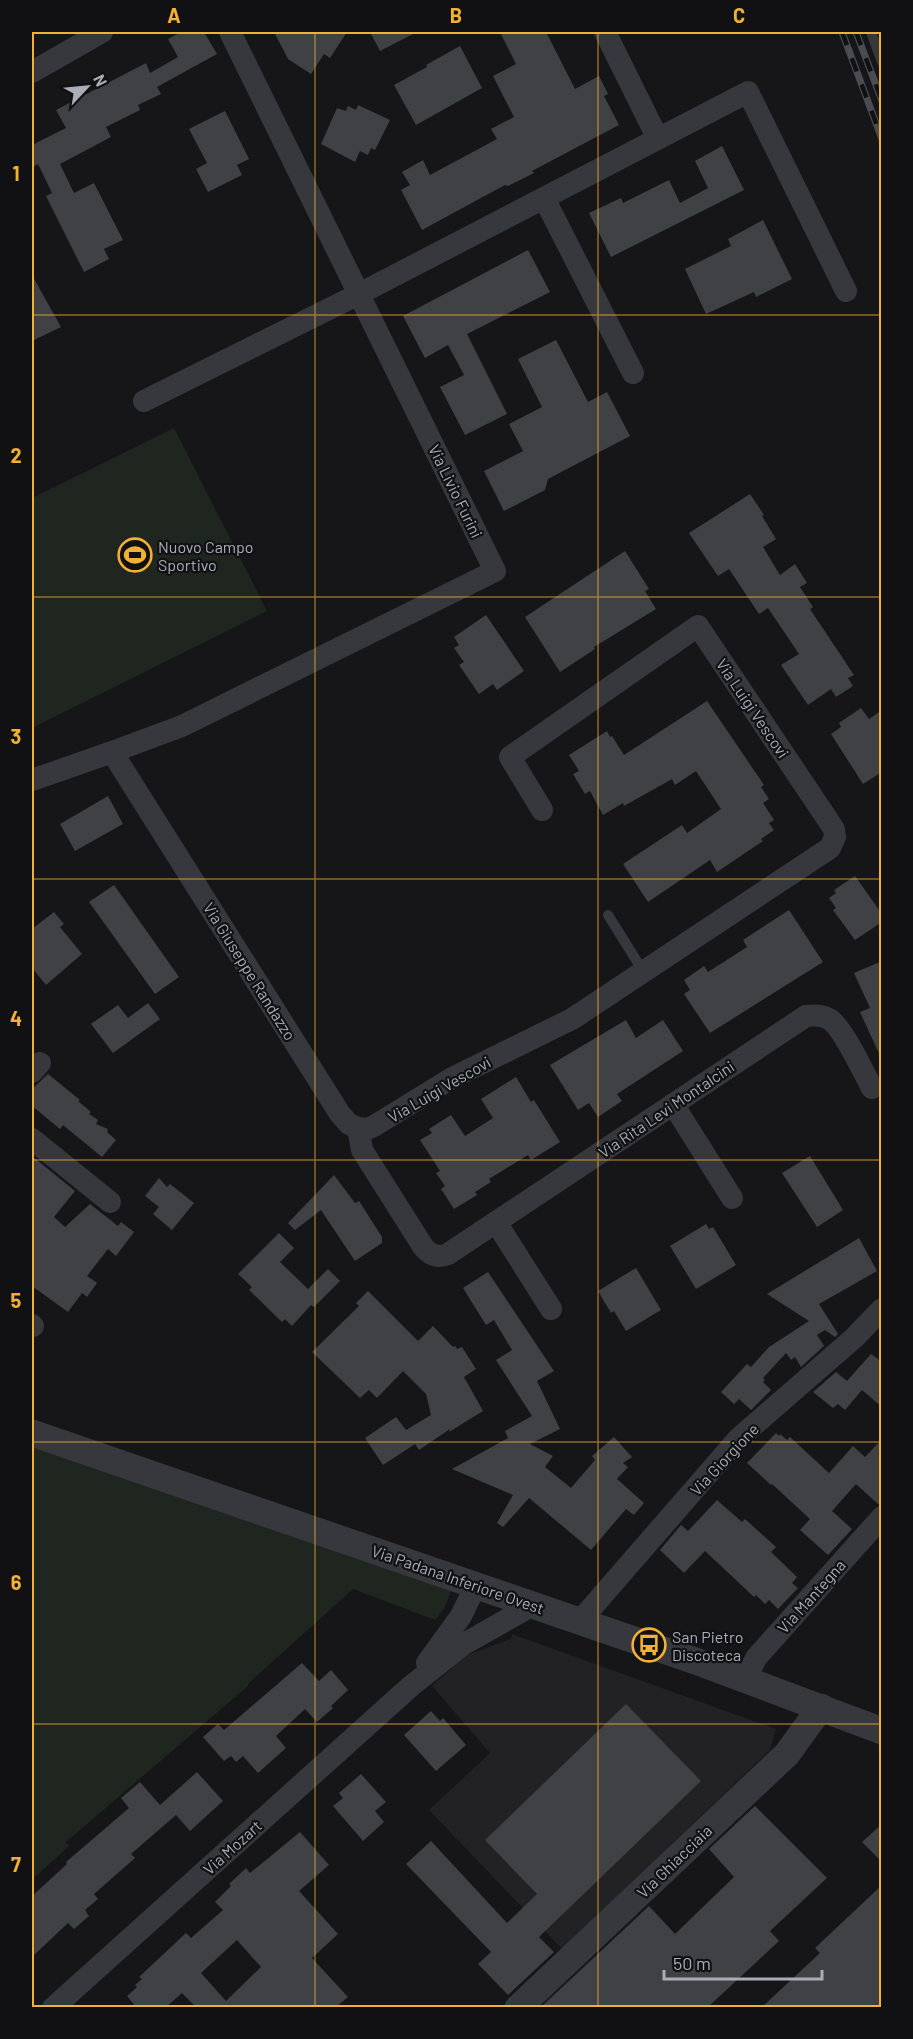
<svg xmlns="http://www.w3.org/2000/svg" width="913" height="2039" font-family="Barlow,sans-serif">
<rect width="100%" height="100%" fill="#161618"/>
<path fill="#222225" d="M512 1634 776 1729 770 1750 562 1949 429 1810 490 1753 432 1686 467 1655 511 1639Z"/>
<path fill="#1e261f" d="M174 428 267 611 32 728V498Z
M32 1443 451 1590 445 1607 435 1620 353 1589 248 1684V1686L66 1842 69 1846 32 1880Z"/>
<path fill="#404145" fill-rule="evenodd" d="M181 32H204L217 54 157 87 161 94 138 105 140 110 106 127 111 137 60 164 74 193 94 183 123 240 104 249 109 259 84 272 46 196 52 193 38 164 32 168V145L66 128 56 110 146 63 150 73 178 57 168 39Z
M274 32H347L330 58 324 54 311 74 288 59Z
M370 32H417L380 51Z
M500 32H546L575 89 599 76 608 94 604 96 619 125 532 171 534 173 508 186 505 185 422 230 401 190 410 185 402 172 423 160 430 175 497 139 491 129 514 117 493 76 516 64Z
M460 46 482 88 416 125 394 85 427 67 426 65Z
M358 105 390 120 375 150 371 148 368 155 360 151 355 162 321 144 337 108 346 111 348 106 356 110Z
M225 111 249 159 237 165 242 175 208 192 196 169 207 163 189 129Z
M722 146 744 190 611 257 589 213 621 198 623 203 669 180 680 203 708 188 695 161Z
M763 220 792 279 756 297 754 292 706 314 685 269 731 246 728 239Z
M528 250 550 292 467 334 507 414 465 435 440 387 464 375 448 345 425 358 403 316Z
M32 275 61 327 32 341Z
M556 340 588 402 607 392 630 436 548 479 545 490 504 511 484 471 523 451 509 424 542 407 518 359Z
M750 494 764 515 762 516 776 539 763 547 780 575 795 564 807 583 800 587 813 607 810 609 854 675 848 678 853 686 836 697 831 689 808 705 781 665 799 654 768 608 759 614 729 569 718 576 689 533Z
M625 551 649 589 645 591 656 609 594 647 595 649 560 672 525 617Z
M486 615 524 671 497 690 493 684 479 694 459 665 464 662 454 648 459 645 454 637Z
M707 701 764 785 761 787 769 799 763 803 774 820 769 823 774 830 761 839 763 841 717 872 710 860 648 902 623 864 682 825 687 833 721 809 696 771 675 785 672 779 624 806 623 803 603 815 590 791 585 794 573 774 579 771 569 755 607 731 610 737 612 736 624 755Z
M861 708 869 719 882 710V772L863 784 831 734 841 727 839 723Z
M108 796 123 824 75 851 60 824Z
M855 876 882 914V922L855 940 833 910 836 908 829 898 836 893 834 890Z
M114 885 179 977 155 994 89 902Z
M789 910 823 962 710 1033 684 994 690 990 684 980 704 966 708 972 747 947 743 940Z
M54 912 64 924 60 927 82 954 46 985 32 968V929Z
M882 961V1060L860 1012 870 1008 854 973Z
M148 1003 160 1019 113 1053 91 1024 118 1005 128 1018Z
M626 1020 636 1038 663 1020 683 1051 617 1094 622 1101 598 1117 589 1103 578 1110 550 1065Z
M48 1074 80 1100 78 1101 91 1112 89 1114 98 1120 96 1124 108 1129 107 1132 116 1140 102 1157 63 1125 60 1129 32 1106V1089Z
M516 1077 531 1102 534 1100 560 1142 531 1160 528 1155 489 1179 491 1182 475 1192 477 1195 454 1209 441 1189 445 1186 436 1173 440 1171 420 1140 432 1133 429 1129 451 1115 465 1136 493 1118 481 1099Z
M32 1156 75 1191 54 1217 65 1227 90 1204 118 1226 121 1222 134 1232 116 1256 108 1249 87 1276 97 1283 87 1297 82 1293 68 1312 32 1286Z
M810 1156 843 1210 817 1227 782 1173Z
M334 1175 355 1203 359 1201 382 1237V1243L355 1261 321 1210 295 1230 288 1223Z
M159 1178 167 1187 170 1184 194 1203 172 1230 153 1214 159 1207 145 1196Z
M706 1224 709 1229 713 1227 736 1265 696 1289 670 1246Z
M279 1233 294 1248 280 1262 308 1289 328 1269 340 1281 314 1307 311 1305 292 1326 285 1319 282 1322 249 1290 252 1287 238 1274Z
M859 1238 877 1271 819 1304 838 1334 835 1337 825 1330 817 1335 824 1346 801 1367 795 1357 791 1360 786 1353 763 1378 765 1380 763 1382 771 1390 751 1410 739 1399 734 1404 721 1392 747 1364 751 1367 769 1347 809 1321 767 1294Z
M636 1268 661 1310 626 1331 614 1311 611 1313 598 1291Z
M488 1272 554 1371 537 1381 560 1429 530 1444 553 1456 545 1467 571 1488 595 1460 592 1456 614 1437 632 1457 623 1463 628 1467 617 1479 644 1503 634 1515 626 1509 591 1550 529 1498 503 1527 497 1523 513 1495 452 1469 508 1438 505 1431 532 1416 496 1360 512 1350 494 1320 486 1325 463 1288Z
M368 1291 418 1341 433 1326 453 1347 455 1346 457 1349 462 1347 476 1369 464 1377 483 1411 449 1432 450 1429 419 1450 415 1444 383 1465 365 1438 396 1417 406 1430 431 1415 426 1394 403 1371 377 1398 369 1390 360 1398 312 1352 359 1306 356 1303Z
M871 1354 882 1362V1407L862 1390 845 1410 838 1404 833 1408 813 1392 836 1372 847 1381Z
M776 1433 779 1436 780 1434 787 1440 790 1437 829 1473 853 1446 865 1457 882 1439V1504H878L856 1484 832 1511 852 1529 828 1555 800 1530 810 1519 772 1484 771 1485 747 1463Z
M717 1500 742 1522 745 1519 776 1547 771 1552 797 1577 792 1583 798 1588 778 1609 769 1600 765 1604 756 1595 754 1597 705 1551 684 1573 660 1550 681 1525 688 1531Z
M302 1663 319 1681 331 1670 348 1690 331 1706 333 1708 317 1722 305 1709 276 1736 286 1748 258 1773 243 1756 236 1762 231 1756 224 1761 203 1737 218 1724 224 1730Z
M626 1704 701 1781 539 1937 554 1952 508 1995 478 1964 491 1952 406 1864 431 1841 507 1923 537 1894 485 1840Z
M431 1711 440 1721 443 1718 466 1745 436 1771 404 1735Z
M197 1772 223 1801 190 1831 176 1815 131 1854 135 1858 94 1894 98 1899 85 1910 89 1916 74 1929 68 1923 32 1957V1896L67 1864 66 1862 129 1808 121 1798 140 1782 160 1805Z
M361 1774 386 1802 375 1811 384 1822 363 1841 333 1806 343 1798 339 1793Z
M755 1806 827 1878 770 1931 779 1941 708 2007H541L649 1906 675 1934 734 1877 709 1849Z
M882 1824V1862L862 1842Z
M300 1832 329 1865 299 1891 338 1934 312 1958 348 1997 336 2007H196L182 1993 166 2007H136L127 1996 137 1987 135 1985 142 1979 139 1977 186 1933 191 1938 223 1910 215 1902 231 1886 229 1884 246 1868 250 1873ZM237 1940 261 1967 226 2001 201 1973Z
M882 1885V2007H762L820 1953 815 1948Z"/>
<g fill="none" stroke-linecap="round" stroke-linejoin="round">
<path stroke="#37383d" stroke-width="10" d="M871 32 882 62
M608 915 643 971"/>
<path stroke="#37383d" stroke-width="22" d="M605 32 658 139
M32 72 102 32
M544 198 633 373
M144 401 359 294 748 92 846 291
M112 752 182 726 495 571 230 32
M32 780 112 752 340 1114 349 1124 358 1128 362 1150 422 1245C428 1254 437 1259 448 1254L806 1016C814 1015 822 1015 829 1019 842 1026 864 1073 872 1088
M32 1072 40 1063
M673 1104 732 1198
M358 1128 367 1129 374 1126 452 1078 572 1019 830 848 835 837 834 829 698 626 510 757 542 810
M32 1139 110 1202
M496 1222 551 1309
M32 1325 33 1326
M580 1621 739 1438 854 1338 882 1309
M427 1663 461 1616 476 1585
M746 1679 756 1658 882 1517
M53 2008 411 1686 464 1644 533 1605"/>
<path stroke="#37383d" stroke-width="27" d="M32 1433 704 1664 882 1731
M518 2008 787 1754 821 1707"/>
<defs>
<path id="rail" d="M842 32 882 139
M856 32 882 101"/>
</defs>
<use href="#rail" stroke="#4a4c52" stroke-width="7"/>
<use href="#rail" stroke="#111113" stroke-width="4.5" stroke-dasharray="14" stroke-linecap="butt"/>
</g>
<path fill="none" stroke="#f2b134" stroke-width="1.5" stroke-opacity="0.55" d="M315 32V2008M598 32V2008M32 315H882M32 597H882M32 879H882M32 1160H882M32 1442H882M32 1724H882"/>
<defs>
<symbol id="stadium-ring" viewBox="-11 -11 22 22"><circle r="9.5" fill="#111113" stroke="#f2b134" stroke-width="1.5"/><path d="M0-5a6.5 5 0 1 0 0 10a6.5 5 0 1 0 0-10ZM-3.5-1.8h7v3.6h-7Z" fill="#f2b134"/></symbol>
<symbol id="bus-ring" viewBox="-11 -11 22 22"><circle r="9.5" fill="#111113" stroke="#f2b134" stroke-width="1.5"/><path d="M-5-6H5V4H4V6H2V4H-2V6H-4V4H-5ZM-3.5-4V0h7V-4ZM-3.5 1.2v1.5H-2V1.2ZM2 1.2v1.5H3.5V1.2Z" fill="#f2b134"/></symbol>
</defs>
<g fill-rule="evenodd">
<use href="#stadium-ring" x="116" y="536" width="38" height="38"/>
<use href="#bus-ring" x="630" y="1626" width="38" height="38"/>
</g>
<g text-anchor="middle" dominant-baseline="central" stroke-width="4.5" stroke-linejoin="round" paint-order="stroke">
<g font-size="16" fill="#a8adb8" stroke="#111113">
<text transform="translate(456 491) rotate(64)">Via Livio Furini</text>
<text transform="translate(753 708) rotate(56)">Via Luigi Vescovi</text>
<text transform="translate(250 971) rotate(58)">Via Giuseppe Randazzo</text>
<text transform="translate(439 1089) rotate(-30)">Via Luigi Vescovi</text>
<text transform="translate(666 1109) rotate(-34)">Via Rita Levi Montalcini</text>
<text transform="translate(724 1459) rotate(-47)">Via Giorgione</text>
<text transform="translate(458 1579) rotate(19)">Via Padana Inferiore Ovest</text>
<text transform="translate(811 1596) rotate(-48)">Via Mantegna</text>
<text transform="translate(232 1847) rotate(-42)">Via Mozart</text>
<text transform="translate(674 1861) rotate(-44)">Via Ghiacciaia</text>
</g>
<g font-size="16" fill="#a8adb8" stroke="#111113" text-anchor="start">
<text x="158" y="546">Nuovo Campo<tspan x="158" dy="18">Sportivo</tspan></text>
<text x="672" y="1636">San Pietro<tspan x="672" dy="18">Discoteca</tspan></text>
</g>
</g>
<rect width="913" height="2039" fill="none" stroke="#111113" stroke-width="66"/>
<g transform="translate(87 87) rotate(64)" stroke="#111113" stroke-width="4.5" paint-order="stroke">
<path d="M0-4.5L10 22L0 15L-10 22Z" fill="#a8adb8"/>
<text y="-9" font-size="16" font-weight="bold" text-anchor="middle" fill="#a8adb8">N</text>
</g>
<path d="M664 1970v9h158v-9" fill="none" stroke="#a8adb8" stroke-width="3"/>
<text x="673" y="1970" font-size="18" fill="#a8adb8" stroke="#111113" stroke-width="4.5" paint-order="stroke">50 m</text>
<rect x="33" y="33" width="847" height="1973" fill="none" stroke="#f2b134" stroke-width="2"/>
<g font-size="20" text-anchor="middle" font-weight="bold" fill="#f2b134">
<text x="174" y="23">A</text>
<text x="456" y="23">B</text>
<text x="739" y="23">C</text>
<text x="16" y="181">1</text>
<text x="16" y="463">2</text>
<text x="16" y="744">3</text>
<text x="16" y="1026">4</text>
<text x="16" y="1308">5</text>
<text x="16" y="1590">6</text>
<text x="16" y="1872">7</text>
</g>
</svg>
